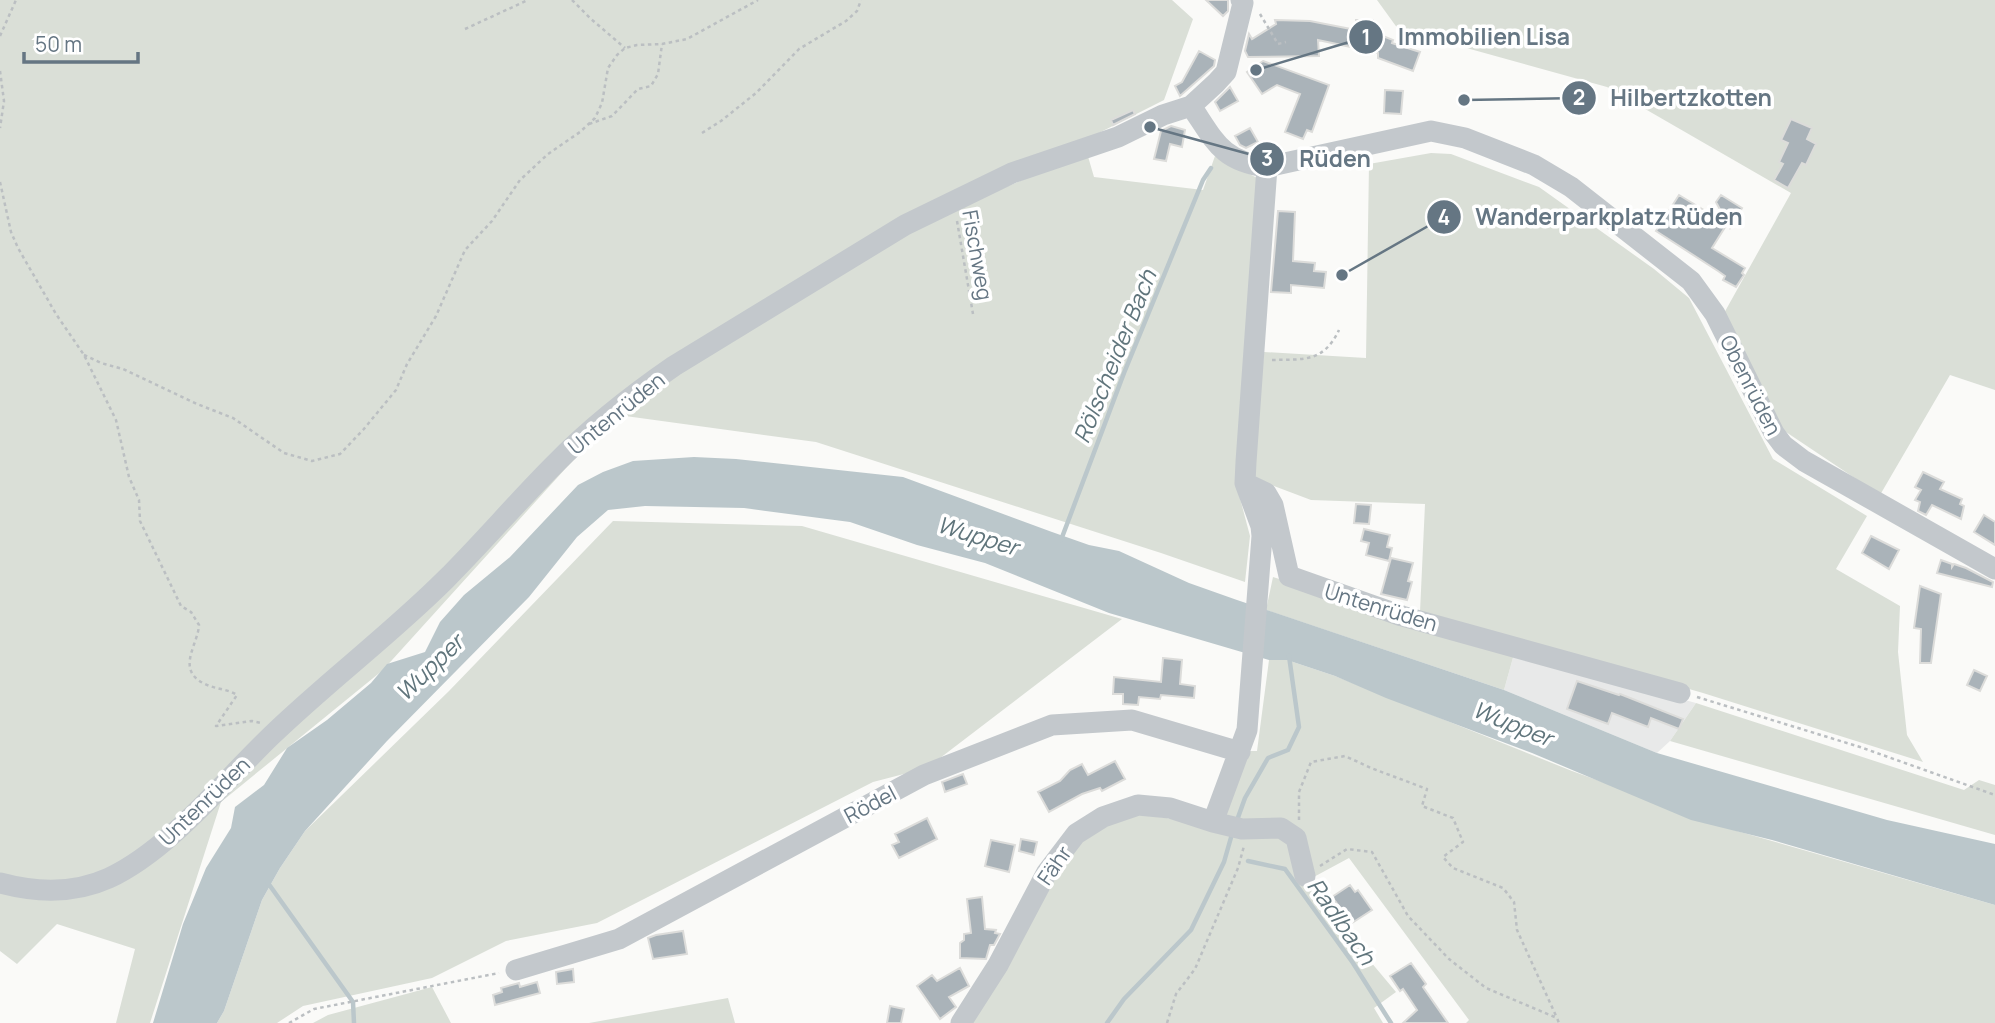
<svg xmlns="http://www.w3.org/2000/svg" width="1995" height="1023" font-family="Manrope,sans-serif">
<rect width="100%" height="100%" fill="#fafaf8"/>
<path fill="#e8e9e9" d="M1514 654 1696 703 1670 741 1657 753 1504 690Z"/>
<path fill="#dadfd7" d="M0 0H1172L1193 19 1164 100 1083 141 938 204 646 391 908 228 1087 153 1094 177 1203 190 1215 156 1259 179 1237 487 1250 536 1245 582 1161 553 816 442 618 415 566 468 383 670 221 802 150 1023H116L135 949 57 924 17 964 0 951Z
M1377 0H1995V390L1950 375 1880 495 1783 430 1723 315 1791 193 1607 87 1398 29Z
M1431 153 1451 154 1539 187 1654 269 1689 298 1773 459 1867 516 1836 569 1900 606 1898 652 1907 735 1923 762 1703 693 1420 612 1425 504 1311 500 1258 480 1252 475 1264 352 1366 358 1369 164Z
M613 521 802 526 1122 619 927 768 873 782 597 923 506 941 432 978 303 1006 277 1023H217L224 1011 262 900 280 868 305 831 449 691Z
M1273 577 1514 654 1504 690 1266 610Z
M1269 660H1287L1335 676 1572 771 1737 831 1995 905V1023H1466L1469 1020 1349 858 1310 879 1334 918 1396 992 1374 1008 1383 1023H965L1075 841 1132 813 1215 825 1247 751H1257Z
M1696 703 1964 790 1979 780 1995 785V835L1670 741Z
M432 987 451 1023H313L328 1015Z
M728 998 735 1023H589Z"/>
<path fill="#bbc7cb" d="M694 457 736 459 903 477 1052 532 1089 545 1119 551 1189 583 1237 600 1504 690 1657 753 1887 820 1995 844V905L1772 840 1691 820 1532 753 1386 698 1335 676 1287 660H1269L1109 613 985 563 917 545 850 522 744 508 645 506 608 510 577 537 529 597 387 741 305 831 280 868 262 900 224 1011 217 1023H153L183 924 206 868 231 828 235 807 264 785 287 748 327 720 371 683 387 664 425 652 440 622 464 595 510 557 578 485 603 472 633 461Z"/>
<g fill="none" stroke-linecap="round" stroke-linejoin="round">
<path stroke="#bbc7cb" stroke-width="4.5" d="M1061 540 1124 373 1203 180 1211 168
M1236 823 1245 798 1268 758 1288 750 1299 727 1289 656
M1248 861 1285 869 1353 963 1391 1023
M268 883 353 1002 354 1023
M1107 1023 1124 999 1191 930 1224 862 1232 834"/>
</g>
<path fill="#aab3b9" stroke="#dcdcda" stroke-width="2" d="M1206 0H1228V11L1223 16Z
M1275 20 1310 21 1356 30V20H1373V32L1393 40 1392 43 1420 52 1413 71 1378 58V53L1352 43 1351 47 1318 40 1319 56 1248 57 1245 51 1249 34 1252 39 1276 24Z
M1199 51 1215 60 1214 66 1180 96 1175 86 1182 82Z
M1263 61 1329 85 1312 132 1307 130 1303 139 1285 132 1300 94 1277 85 1262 94 1247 72Z
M1230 87 1238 101 1220 111 1215 102Z
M1385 90 1403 91 1401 114 1384 113Z
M1133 110 1135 114 1113 125 1111 120Z
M1791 119 1812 128 1807 139 1816 144 1806 165 1802 163 1788 188 1774 180 1783 164 1779 162 1788 143 1781 140Z
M1171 126 1185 130 1182 147 1170 144 1166 161 1154 159 1161 131Z
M1250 128 1258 142 1246 148 1240 145 1235 136Z
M1679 195 1727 224 1712 248 1745 268 1742 273 1744 275 1736 287 1723 280 1725 276 1718 271 1656 231Z
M1721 195 1742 208 1730 228 1716 202Z
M1278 211 1295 212 1293 261 1315 263 1314 271 1326 272 1324 288 1291 285V293L1271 292Z
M1923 472 1944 482 1940 489 1962 499 1960 504 1964 506 1961 519 1932 505 1926 515 1918 511 1920 502 1915 500 1921 490 1915 487Z
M1356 504 1371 505 1369 524 1354 523Z
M1984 515 1995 522V545L1974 532Z
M1364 529 1390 535 1387 547 1392 548 1389 561 1366 555 1369 543 1361 541Z
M1871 536 1899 550 1889 569 1862 553Z
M1391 558 1413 563 1408 581 1412 582 1407 600 1381 594Z
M1941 560 1952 564V567L1954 564 1966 568 1993 582 1992 587 1937 573Z
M1920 586 1941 594 1931 663H1920L1921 629 1914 628Z
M1163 658 1182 660 1180 684 1195 686 1194 698 1161 695 1160 699 1139 697 1138 705 1123 704V694H1113L1114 677 1161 682Z
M1974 670 1987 676 1980 691 1967 685Z
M1577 681 1619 695 1620 694 1683 719 1679 729 1651 718 1648 727 1612 713 1608 724 1567 709Z
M1115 761 1125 779 1102 791 1100 788 1082 794 1049 812 1038 792 1060 781 1070 770 1082 764 1088 775Z
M963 774 967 784 945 792 942 782Z
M927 818 937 839 899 858 892 845 899 842 895 834Z
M1021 839 1037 842 1034 855 1019 851Z
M991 840 1015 845 1009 872 985 866Z
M1350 885 1355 892 1358 890 1372 910 1352 923 1332 897Z
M982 897 985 929 996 930 995 933 1000 934 994 945H990L986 959 960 958V943L964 940V934L971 933 967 899Z
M683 931 687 954 653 959 648 938 656 935Z
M1411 963 1426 984 1423 987 1448 1023H1403L1417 1010 1403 989 1400 991 1390 976Z
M960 968 969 986 949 997 956 1007 940 1019 917 986 932 975 937 981Z
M573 969 574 982 557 984 556 972Z
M537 982 540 993 495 1005 493 995 502 992 501 988 519 983 520 987Z
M890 1006 904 1009 901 1023H887Z"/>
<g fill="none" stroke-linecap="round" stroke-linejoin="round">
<path stroke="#bbbfc2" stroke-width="2.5" stroke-dasharray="3.5 3.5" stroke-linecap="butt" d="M572 0 591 19 625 48
M1260 14 1278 44 1286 42
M465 29 528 0
M0 36 16 0
M0 71 4 101 0 128
M589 124 612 116 638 89 651 86 658 74 662 44
M702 133 721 121 756 93 799 49 846 21 857 11 861 0
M0 182 11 232 18 248 56 314 84 355 116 420 129 477 139 500 140 521 181 606 191 612 199 625C198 645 175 670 205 684 215 689 228 689 237 695L216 726 252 721 261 723
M957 221 973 314
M84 355 101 363 123 369 197 404 233 418 284 453 312 461 340 454 363 430 396 390 407 364 436 316 465 250 492 221 520 180 548 154 580 132 595 118 602 103 608 68 617 55 625 48 637 45 662 44 687 39 758 0
M1272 360C1304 359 1323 363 1339 330
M1697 697 1860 747 1995 795
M1299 820V792L1311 762 1345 756 1371 768 1427 789 1422 806 1453 818 1463 842 1443 857 1453 868 1503 888 1514 902 1517 930 1557 1018
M1320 866 1347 849 1372 852 1408 916 1449 959 1486 988 1557 1018 1559 1023
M289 1023 314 1009 499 973
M1167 1023 1176 994 1195 969 1238 868 1244 846"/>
<path stroke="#c3c8cc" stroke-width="21" d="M1191 106C1215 141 1221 161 1267 167L1431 131 1465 138 1534 165 1571 187 1691 281 1715 314 1774 433 1783 445 1804 461 1995 569
M1245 483 1266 493 1273 505 1289 576 1402 616 1680 693
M1213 822 1247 730 1262 536 1261 526 1245 483 1246 462 1267 167
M0 883C37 893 74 894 109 878 169 850 224 781 272 735 328 681 391 634 446 579 483 542 518 501 555 464 591 427 632 395 674 366L905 225 1012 173 1118 137 1163 115 1191 106 1216 83 1226 72 1243 3 1241 0
M516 970 619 939 924 775 1052 725 1132 720 1240 752
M961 1023 998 965 1047 872 1076 834 1103 817 1138 805 1170 808 1213 822 1242 829 1281 828 1296 838 1305 876"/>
</g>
<g text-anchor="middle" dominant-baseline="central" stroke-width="7" stroke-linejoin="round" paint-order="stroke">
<g font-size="21" fill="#657683" stroke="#fff">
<text transform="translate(978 255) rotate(80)">Fischweg</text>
<text transform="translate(1751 385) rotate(63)">Obenrüden</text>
<text transform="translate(616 413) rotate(-39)">Untenrüden</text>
<text transform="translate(1381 607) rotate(17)">Untenrüden</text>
<text transform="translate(204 801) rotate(-44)">Untenrüden</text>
<text transform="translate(870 804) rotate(-28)">Rödel</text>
<text transform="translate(1054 865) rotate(-55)">Fähr</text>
</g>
<g font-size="23" font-style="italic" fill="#60757c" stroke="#fff">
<text transform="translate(1114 356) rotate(-68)">Rölscheider Bach</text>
<text transform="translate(978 535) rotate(17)">Wupper</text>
<text transform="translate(429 667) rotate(-44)">Wupper</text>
<text transform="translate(1513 723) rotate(22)">Wupper</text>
<text transform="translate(1342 921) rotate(55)">Radlbach</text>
</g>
</g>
<path fill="none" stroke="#657683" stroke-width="2.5" d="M1256 70L1366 37M1464 100L1579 98M1150 127L1267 159M1342 275L1444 217"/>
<g fill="#657683" stroke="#fff" stroke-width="2.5">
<circle cx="1256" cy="70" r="7"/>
<circle cx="1464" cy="100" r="7"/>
<circle cx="1150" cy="127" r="7"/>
<circle cx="1342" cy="275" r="7"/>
<circle cx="1366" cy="37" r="18"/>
<circle cx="1579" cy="98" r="18"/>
<circle cx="1267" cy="159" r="18"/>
<circle cx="1444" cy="217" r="18"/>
</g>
<g font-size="21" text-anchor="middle" font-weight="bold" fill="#fff">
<text x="1366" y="45">1</text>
<text x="1579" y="105">2</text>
<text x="1267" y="166">3</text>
<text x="1444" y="225">4</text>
</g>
<g font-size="23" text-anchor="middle" font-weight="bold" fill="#657683" stroke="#fff" stroke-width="7" stroke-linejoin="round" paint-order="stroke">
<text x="1484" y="45">Immobilien Lisa</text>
<text x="1691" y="106">Hilbertzkotten</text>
<text x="1335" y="167">Rüden</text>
<text x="1609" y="225">Wanderparkplatz Rüden</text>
</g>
<path d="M24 52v10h114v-10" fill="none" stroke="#657683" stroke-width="3.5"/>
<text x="35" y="52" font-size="21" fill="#657683" stroke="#ffffff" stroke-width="5" paint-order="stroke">50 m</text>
</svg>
